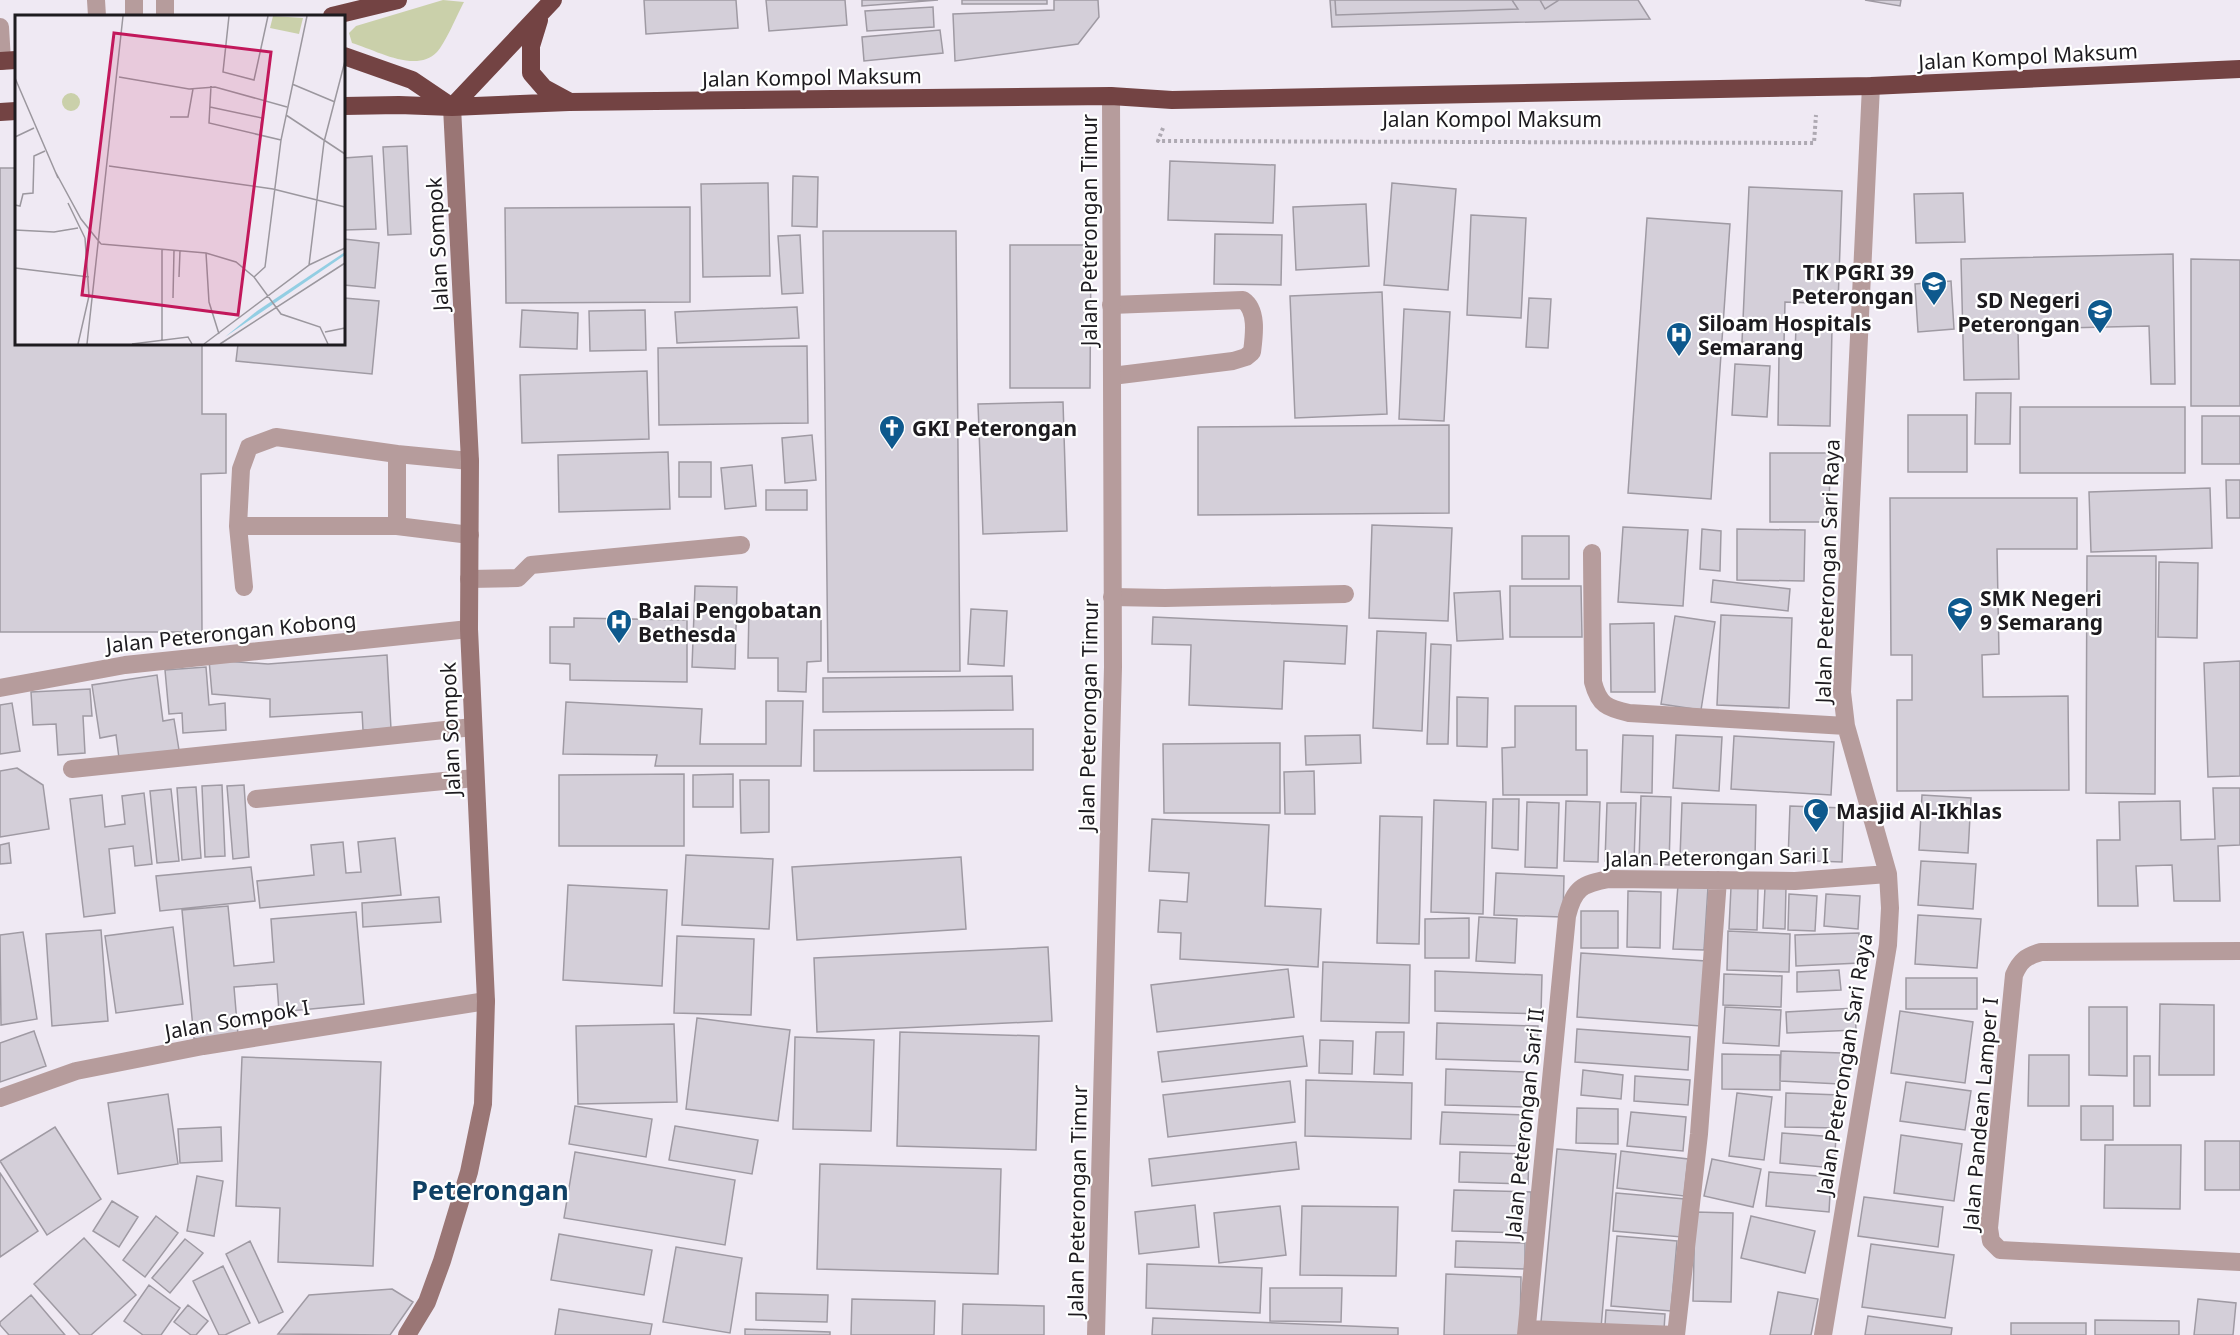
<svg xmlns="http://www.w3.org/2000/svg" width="2240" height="1335" font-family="'Noto Sans',sans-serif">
<rect width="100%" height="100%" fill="#efe9f3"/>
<path fill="#cad0aa" d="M443 0 464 2C458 13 445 44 437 52 416 74 376 50 352 43L349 33 356 26Z"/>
<path fill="#d4cfd9" stroke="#9f9aa3" stroke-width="1.5" d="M644 0H736L738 28 646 34Z
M766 0H845L847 25 769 31Z
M862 0H938L862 6Z
M962 0H1047V4H962Z
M1054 0H1098L1099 17 1078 44 955 61 953 14 1054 10Z
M1330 0H1638L1650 19 1332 27Z
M1335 0H1512L1518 9 1336 15Z
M1540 0H1559L1545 9Z
M1865 0H1901L1900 6Z
M933 7 934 27 867 31 865 11Z
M940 30 943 53 864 61 862 37Z
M407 146 411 234 388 235 383 147Z
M372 156 376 229 344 230V158Z
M1170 161 1275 165 1273 223 1168 220Z
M0 168H16V344H202V414H226V473L201 474 202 632H0Z
M793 176 818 177 817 227 792 226Z
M768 183 770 276 703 277 701 184Z
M1392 183 1456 189 1448 290 1384 285Z
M1749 187 1842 191 1838 304 1785 302 1784 343 1742 342Z
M1963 193 1965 242 1916 243 1914 194Z
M1366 204 1369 266 1296 270 1293 207Z
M690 207V302L506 303 505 208Z
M1471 215 1526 218 1521 318 1467 315Z
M1647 218 1730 224 1711 499 1628 493Z
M823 231H956L960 671 828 672Z
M1215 234 1282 235 1281 285 1214 284Z
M800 235 803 293 782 294 778 236Z
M344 239 379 243 375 288 344 285Z
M1010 245H1091L1090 388H1010Z
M2173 254 2175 384H2151L2149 326 2018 329 2019 379 1964 380 1961 259Z
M2191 259 2240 260V406H2191Z
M1951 281 1954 329 1918 332 1915 284Z
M1382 292 1387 414 1295 418 1290 296Z
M344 298 379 301 372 374 236 361 238 344H344Z
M1529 298 1551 299 1548 348 1526 347Z
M797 307 799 338 677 343 675 312Z
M1404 309 1450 312 1444 421 1399 419Z
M522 310 578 313 577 349 520 347Z
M645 310 646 350 590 351 589 311Z
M1796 326 1832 328 1830 426 1778 425 1779 355 1795 356Z
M807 346 808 423 659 425 658 348Z
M1735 364 1770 366 1767 417 1732 415Z
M647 371 649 439 522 443 520 375Z
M1976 393H2011L2010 444H1975Z
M1063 402 1067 531 983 534 978 404Z
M2020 407H2185V473H2020Z
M1908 415H1967V472H1908Z
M2202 416H2240V464H2202Z
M1449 425V513L1198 515V427Z
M812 435 816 480 785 483 782 438Z
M668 452 670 509 559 512 558 455Z
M1770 453H1830L1829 522H1770Z
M679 462H711V497H679Z
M752 465 756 506 725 509 721 468Z
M2226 480H2240V518H2227Z
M2210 488 2212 548 2091 552 2089 492Z
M766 490H807V510H766Z
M1890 498H2077V549H1997L1999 654 1982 655 1983 697 2068 696 2069 790 1897 791V700H1912V655H1891Z
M1372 525 1452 528 1448 621 1369 618Z
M1623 527 1688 530 1683 606 1618 602Z
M1702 529 1721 531 1720 571 1700 569Z
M1737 529 1805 530 1804 581 1737 580Z
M1522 536H1569V579H1522Z
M2087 556H2156L2155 794 2086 793Z
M2159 562 2198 563 2197 638 2158 637Z
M1713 580 1790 589 1788 611 1711 602Z
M695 586 737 587 735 669 692 667Z
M1510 586H1581L1582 637H1510Z
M1500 591 1503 639 1457 641 1454 593Z
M749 609 821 610V661L807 662 806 692 778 691V658H748Z
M971 609 1007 611 1004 666 968 664Z
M1721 615 1792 618 1789 708 1717 705Z
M1675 616 1715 622 1701 710 1661 704Z
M1153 617 1347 626 1345 664 1284 661 1282 709 1189 705 1191 645 1152 644Z
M574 618 687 620V682L570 680V664L550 663V627H574Z
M1654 623 1655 692H1611L1610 624Z
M1377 631 1426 633 1422 731 1373 728Z
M1431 644 1451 645 1448 744H1427Z
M387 655 391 729 363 730 362 712 270 717V699L212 694 209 660 268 664Z
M2240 661V776L2208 777 2204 663Z
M206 667 209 705 225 703 226 730 183 733 182 713 169 714 165 670Z
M157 675 163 721 174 719 179 750 119 758 116 735 100 738 92 685Z
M1012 676 1013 710 823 712V678Z
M90 689 92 716H83L85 753 58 755 56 724 33 725 31 692Z
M1457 697 1488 698 1487 747 1457 746Z
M766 701H803L801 766H655L657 755 563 754 566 702 702 709 700 744H766Z
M12 703 20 751 0 754V705Z
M1515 706H1576V750H1587V795H1503L1502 748 1515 747Z
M1033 729V770L814 771V730Z
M1360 735 1361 763 1306 765 1305 736Z
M1623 735 1653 736 1652 793 1621 792Z
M1676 735 1722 737 1719 791 1673 788Z
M1734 736 1834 742 1831 795 1731 789Z
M1280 743V813H1164L1163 744Z
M17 768 43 785 49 829 0 837V771Z
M1314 771 1315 814H1285L1284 772Z
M684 774V846H559V775Z
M733 774V807H693V775Z
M740 780H769V832L741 833Z
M222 785 225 856 205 857 202 786Z
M244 785 249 857 233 859 227 786Z
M196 787 201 858 182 860 177 788Z
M2213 788H2240V845L2218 846 2220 901H2174L2172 865 2136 866 2138 906H2098L2097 840H2120L2119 802 2180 801 2181 840 2215 839Z
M171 789 179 861 157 863 150 791Z
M144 793 152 864 135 866 133 846 109 849 115 913 84 917 70 799 102 795 105 827 125 824 122 796Z
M1922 795 1971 798 1968 853 1919 850Z
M1641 796 1671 797 1669 865 1639 863Z
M1493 799H1519L1518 850 1492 848Z
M1434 800 1486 802 1483 914 1431 912Z
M1566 801 1600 802 1598 862 1564 861Z
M1527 802 1559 803 1557 868 1525 867Z
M1607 803H1636L1634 862 1605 861Z
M1682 803 1756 805 1755 860 1680 858Z
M1790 806 1844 808 1842 862 1788 860Z
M1380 816 1422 817 1419 944 1377 943Z
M1152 819 1269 825 1265 906 1321 909 1318 967 1180 959 1181 933 1158 932 1160 900 1187 902 1189 873 1149 871Z
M395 838 401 895 260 908 257 881 314 875 311 845 343 842 346 873 361 872 358 842Z
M9 843 11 863 0 864V845Z
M686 855 773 859 769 929 682 925Z
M961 857 966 929 797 940 792 867Z
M1921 861 1976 864 1973 909 1918 905Z
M251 867 255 901 160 911 156 876Z
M1496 873 1564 876 1563 917 1494 915Z
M568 885 667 890 662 986 563 980Z
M1678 885 1708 887 1704 950 1673 949Z
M1731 887 1758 888 1757 930 1729 929Z
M1765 887H1786L1785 929 1763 928Z
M1628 891 1661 892 1660 948 1627 947Z
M1789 894 1817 896 1815 931 1788 930Z
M1826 894 1860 896 1858 929 1824 926Z
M439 897 441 922 363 927 362 903Z
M228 906 234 966 274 962 271 919 356 912 364 1004 279 1012 277 984 234 987 238 1035 194 1039 182 910Z
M1581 911H1618V948H1581Z
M1918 915 1981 919 1977 968 1915 964Z
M1479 917 1517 919 1515 963 1476 961Z
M1469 918V958H1425V919Z
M173 927 183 1004 116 1013 105 936Z
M101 930 108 1021 52 1026 46 934Z
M1728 931 1790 934 1789 972 1727 970Z
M23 932 37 1019 1 1025 0 935Z
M1859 933 1860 963 1796 966 1795 935Z
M677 936 754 939 751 1015 674 1013Z
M1048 947 1052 1021 817 1032 814 958Z
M1581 953 1706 961 1701 1026 1577 1017Z
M1323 962 1410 965 1409 1023 1321 1021Z
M1288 969 1294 1017 1157 1032 1151 985Z
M1839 970 1841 990 1797 992V972Z
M1435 971 1542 975 1541 1014 1435 1011Z
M1724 974 1782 976 1781 1007 1723 1005Z
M1906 978H1977V1009H1906Z
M2160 1004 2214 1005V1075H2159Z
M1725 1007 1781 1010 1779 1046 1723 1043Z
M2089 1007H2127V1076L2089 1075Z
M1855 1008 1856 1030 1787 1033 1786 1012Z
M1900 1011 1973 1022 1965 1083 1891 1073Z
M697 1018 790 1030 778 1121 686 1109Z
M1437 1023 1538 1026 1537 1062 1436 1059Z
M674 1024 677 1102 578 1104 576 1026Z
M1577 1029 1690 1037 1688 1070 1575 1062Z
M34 1031 46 1066 0 1082V1043Z
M900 1032 1039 1036 1036 1150 897 1146Z
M1376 1032H1404L1403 1075 1374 1074Z
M1303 1036 1307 1066 1162 1082 1158 1052Z
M795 1037 874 1040 871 1131 793 1129Z
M1320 1040 1353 1041 1352 1074 1319 1073Z
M1781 1051 1842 1053 1840 1084 1780 1081Z
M1722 1054 1780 1055V1090L1722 1089Z
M2029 1055H2069V1106H2028Z
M2134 1056H2150V1106H2134Z
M242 1057 381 1062 373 1266 278 1262 280 1208 236 1206Z
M1446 1069 1527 1072 1525 1107 1445 1105Z
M1583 1070 1623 1075 1621 1099 1581 1095Z
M1635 1076 1690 1080 1688 1105 1634 1101Z
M1306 1080 1412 1083 1411 1139 1305 1136Z
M1290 1081 1295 1122 1168 1137 1163 1095Z
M1906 1082 1971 1091 1965 1130 1900 1121Z
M1737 1093 1772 1097 1764 1160 1729 1156Z
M1786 1093 1840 1095 1839 1128 1785 1127Z
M168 1094 178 1164 118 1174 108 1103Z
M575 1106 652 1119 646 1157 569 1144Z
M2081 1106H2113V1140H2081Z
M1577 1108 1618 1109V1144L1576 1143Z
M1442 1112 1525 1115 1524 1146 1440 1144Z
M1631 1112 1686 1117 1683 1151 1627 1146Z
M675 1126 758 1140 752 1174 669 1160Z
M55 1127 101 1199 47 1235 0 1161Z
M221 1127 222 1161 180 1163 178 1129Z
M1782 1133 1836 1137 1834 1168 1780 1163Z
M1901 1135 1962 1144 1954 1201 1894 1193Z
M2205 1141H2240V1190H2205Z
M1296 1142 1299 1169 1152 1186 1149 1159Z
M2105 1145H2181L2180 1209 2104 1208Z
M1557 1149 1616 1154 1601 1328 1541 1322Z
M1621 1151 1688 1159 1684 1196 1617 1188Z
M575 1152 735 1180 725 1245 564 1218Z
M1460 1152 1529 1154 1528 1184 1459 1182Z
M1712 1159 1761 1169 1753 1207 1704 1196Z
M820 1164 1001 1169 998 1274 817 1269Z
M1769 1172 1831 1177 1829 1212 1766 1206Z
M0 1173 38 1231 0 1257Z
M197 1176 223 1181 214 1236 187 1231Z
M1454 1190 1531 1192 1530 1233 1452 1231Z
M1616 1193 1685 1199 1682 1237 1613 1231Z
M1864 1197 1943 1207 1938 1247 1858 1236Z
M112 1201 138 1217 119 1247 93 1231Z
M1195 1205 1199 1247 1139 1254 1135 1212Z
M1280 1206 1286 1255 1219 1263 1214 1213Z
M1302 1206 1398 1207 1396 1276 1300 1275Z
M1695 1212 1733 1213 1731 1302 1693 1301Z
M156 1216 178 1233 145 1277 123 1260Z
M1751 1216 1815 1231 1805 1273 1741 1258Z
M559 1234 652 1250 644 1295 551 1280Z
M1617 1236 1677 1241 1671 1311 1611 1306Z
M84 1238 136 1295 91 1335H80L34 1284Z
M185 1239 203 1253 170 1293 152 1278Z
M250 1241 283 1312 259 1323 226 1254Z
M1456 1241 1525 1243V1269L1455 1267Z
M1871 1244 1954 1255 1945 1318 1862 1307Z
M676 1247 742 1258 730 1333 663 1322Z
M1147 1264 1262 1268 1260 1313 1146 1308Z
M223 1266 250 1323 225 1335H219L193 1281Z
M1446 1274 1521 1277 1520 1335H1444Z
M149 1285 180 1308 161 1335H143L124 1321Z
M1270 1288H1342L1341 1322 1270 1321Z
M392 1289 413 1302 390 1335 278 1334 309 1295Z
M1778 1292 1818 1299 1811 1335H1770Z
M756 1293 828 1295 827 1322 756 1320Z
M31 1295 65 1335H9L0 1325V1322Z
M852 1299 935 1301 934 1335H851Z
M2198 1299 2236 1303 2233 1335H2194Z
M963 1304 1044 1306V1335H962Z
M188 1305 208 1321 196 1335H191L174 1322Z
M559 1309 652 1324 650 1335H555Z
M1606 1310 1665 1314 1664 1330 1605 1325Z
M1868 1316 1952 1328 1951 1335H1865Z
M1153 1318 1398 1328V1335H1152Z
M2095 1320 2179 1321V1335H2095Z
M2011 1323H2086V1335H2011Z
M745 1329 830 1332V1335H745Z"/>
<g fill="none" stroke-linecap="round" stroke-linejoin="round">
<path stroke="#aea9b2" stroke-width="4" stroke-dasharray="3 3" stroke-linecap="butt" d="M1163 128 1158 141 1814 143 1816 115"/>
<path stroke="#b69c9c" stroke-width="18" d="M96 0 97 16
M0 27 2 61
M1111 305 1243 300C1258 310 1254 336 1252 352L1246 357 1233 361 1112 376
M238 526H397
M470 535 397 526V454L470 461
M469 579 518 578 531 565 741 545
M244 587 238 526 241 469 249 447 276 437 397 454
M1112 597 1165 598 1345 594"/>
<path stroke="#b69c9c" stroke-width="18" d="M134 0V16
M165 0V16
M1592 553 1593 682C1599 705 1607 708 1629 713L1846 726
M0 688 125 665 469 629
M72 769 473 727
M256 799 475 778
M2240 951 2041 952C2026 956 2020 961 2014 975L1989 1228 1991 1241 2000 1250 2240 1262
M0 1098 76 1071 203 1046 486 1001
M1527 1329 1676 1335 1699 1134 1718 880
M1096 1335 1113 667 1111 96
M1526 1335 1567 916C1574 888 1582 884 1609 879L1795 881 1888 874
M1823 1335 1888 945 1890 908 1888 874 1846 726 1842 692 1871 86"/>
<path stroke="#9a7675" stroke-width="18" d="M407 1335 427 1302 442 1261 469 1172 483 1104 486 1001 469 629 470 461 452 107"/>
<path stroke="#734343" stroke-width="18" d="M332 16 398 0
M539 20 531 46V73L544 88 568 101
M344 56 412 80 452 107
M0 61 16 60
M344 106 399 105 452 107 569 102 1111 96 1172 100 1871 86 2240 69
M452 107 553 0
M0 112 16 111"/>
</g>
<defs>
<symbol id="school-pin" viewBox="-11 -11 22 30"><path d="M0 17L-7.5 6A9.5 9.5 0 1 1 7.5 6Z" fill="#0e598d" stroke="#fff"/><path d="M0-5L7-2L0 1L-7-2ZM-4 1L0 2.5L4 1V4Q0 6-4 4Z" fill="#fff"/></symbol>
<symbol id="hospital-pin" viewBox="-11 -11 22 30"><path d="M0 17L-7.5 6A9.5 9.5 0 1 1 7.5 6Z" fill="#0e598d" stroke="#fff"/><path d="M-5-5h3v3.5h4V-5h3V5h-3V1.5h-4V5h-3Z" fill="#fff"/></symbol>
<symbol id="church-pin" viewBox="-11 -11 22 30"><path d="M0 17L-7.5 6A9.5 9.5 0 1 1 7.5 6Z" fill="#0e598d" stroke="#fff"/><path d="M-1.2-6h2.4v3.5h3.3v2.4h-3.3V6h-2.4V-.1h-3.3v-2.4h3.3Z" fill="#fff"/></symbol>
<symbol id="mosque-pin" viewBox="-11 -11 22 30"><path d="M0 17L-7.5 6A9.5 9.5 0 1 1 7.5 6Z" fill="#0e598d" stroke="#fff"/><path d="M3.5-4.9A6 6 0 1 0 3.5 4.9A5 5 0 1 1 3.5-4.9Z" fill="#fff"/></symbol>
</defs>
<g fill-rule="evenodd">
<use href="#school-pin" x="1919" y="269" width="30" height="40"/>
<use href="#school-pin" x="2085" y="297" width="30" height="40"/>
<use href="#hospital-pin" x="1664" y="320" width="30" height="40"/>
<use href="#church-pin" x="877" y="413" width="30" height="40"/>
<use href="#school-pin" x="1945" y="595" width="30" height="40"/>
<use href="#hospital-pin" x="604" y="607" width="30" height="40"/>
<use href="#mosque-pin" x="1801" y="796" width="30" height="40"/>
</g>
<g text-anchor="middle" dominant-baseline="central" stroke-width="4.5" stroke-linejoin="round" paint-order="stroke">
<g font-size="21" fill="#1d1b1f" stroke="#fff">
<text transform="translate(2028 56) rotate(-3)">Jalan Kompol Maksum</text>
<text transform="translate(812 77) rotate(-1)">Jalan Kompol Maksum</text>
<text x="1492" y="119">Jalan Kompol Maksum</text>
<text transform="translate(1089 230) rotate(-90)">Jalan Peterongan Timur</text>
<text transform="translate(437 244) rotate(-93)">Jalan Sompok</text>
<text transform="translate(1827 571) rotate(-88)">Jalan Peterongan Sari Raya</text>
<text transform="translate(231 632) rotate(-6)">Jalan Peterongan Kobong</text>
<text transform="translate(1088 715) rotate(-89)">Jalan Peterongan Timur</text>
<text transform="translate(450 729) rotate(-92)">Jalan Sompok</text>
<text transform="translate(1717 857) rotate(-1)">Jalan Peterongan Sari I</text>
<text transform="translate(237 1019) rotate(-10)">Jalan Sompok I</text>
<text transform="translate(1844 1064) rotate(-81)">Jalan Peterongan Sari Raya</text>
<text transform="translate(1980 1114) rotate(-85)">Jalan Pandean Lamper I</text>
<text transform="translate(1524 1123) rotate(-84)">Jalan Peterongan Sari II</text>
<text transform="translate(1077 1201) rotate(-89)">Jalan Peterongan Timur</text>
</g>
<g font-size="21" font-weight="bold" fill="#1d1b1f" stroke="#fff" text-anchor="start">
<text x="1914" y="272" text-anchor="end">TK PGRI 39<tspan x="1914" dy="24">Peterongan</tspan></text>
<text x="2080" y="300" text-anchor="end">SD Negeri<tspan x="2080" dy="24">Peterongan</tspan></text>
<text x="1698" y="323">Siloam Hospitals<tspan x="1698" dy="24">Semarang</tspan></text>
<text x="912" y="428">GKI Peterongan</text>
<text x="1980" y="598">SMK Negeri<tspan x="1980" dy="24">9 Semarang</tspan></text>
<text x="638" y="610">Balai Pengobatan<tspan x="638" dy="24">Bethesda</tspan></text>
<text x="1836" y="811">Masjid Al-Ikhlas</text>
</g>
<g font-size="27" font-weight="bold" fill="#0f4064" stroke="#fff">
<text x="490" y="1189">Peterongan</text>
</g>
</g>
<g transform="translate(15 15)">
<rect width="330" height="330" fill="#efe9f3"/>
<path d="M258 1 288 3 284 19 255 13ZM47 87a9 9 0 1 1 18 0a9 9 0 1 1-18 0Z" fill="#cad0aa"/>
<path d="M330 237V240L210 322 242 296Z" fill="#93cee3"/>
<path fill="none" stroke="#9b979e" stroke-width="1.5" d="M214 1 208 57 239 65 253 1M104 62 174 74 200 72 272 92M0 63 43 163M277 69 320 87M196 71 194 108 266 125M195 92 247 103 245 120M271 100 330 139M155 102H173L178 74M0 122 19 113M94 151 258 174 330 192M41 158 66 204 86 229M53 188 70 223M0 190 5 191 8 179 18 178 19 141 30 136M0 215 39 217 63 213M86 229 191 238 221 247 239 262 266 299 305 312 313 329M191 238 194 287 204 319M294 250 330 233M0 253 74 262M164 262 165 236M239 262 250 252 266 125 292 1M158 283 159 235M310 317 330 313M147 325V234M63 329 74 281 70 223M72 329 108 1M117 329 173 322 177 329M189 329 294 250 309 127 330 46M205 329 330 248"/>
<path fill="#c2185b" fill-opacity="0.15" stroke="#c2185b" stroke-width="3" d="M99 18 256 37 223 300 67 280Z"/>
<rect width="330" height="330" fill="none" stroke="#1d1b1f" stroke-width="3"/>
</g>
</svg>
